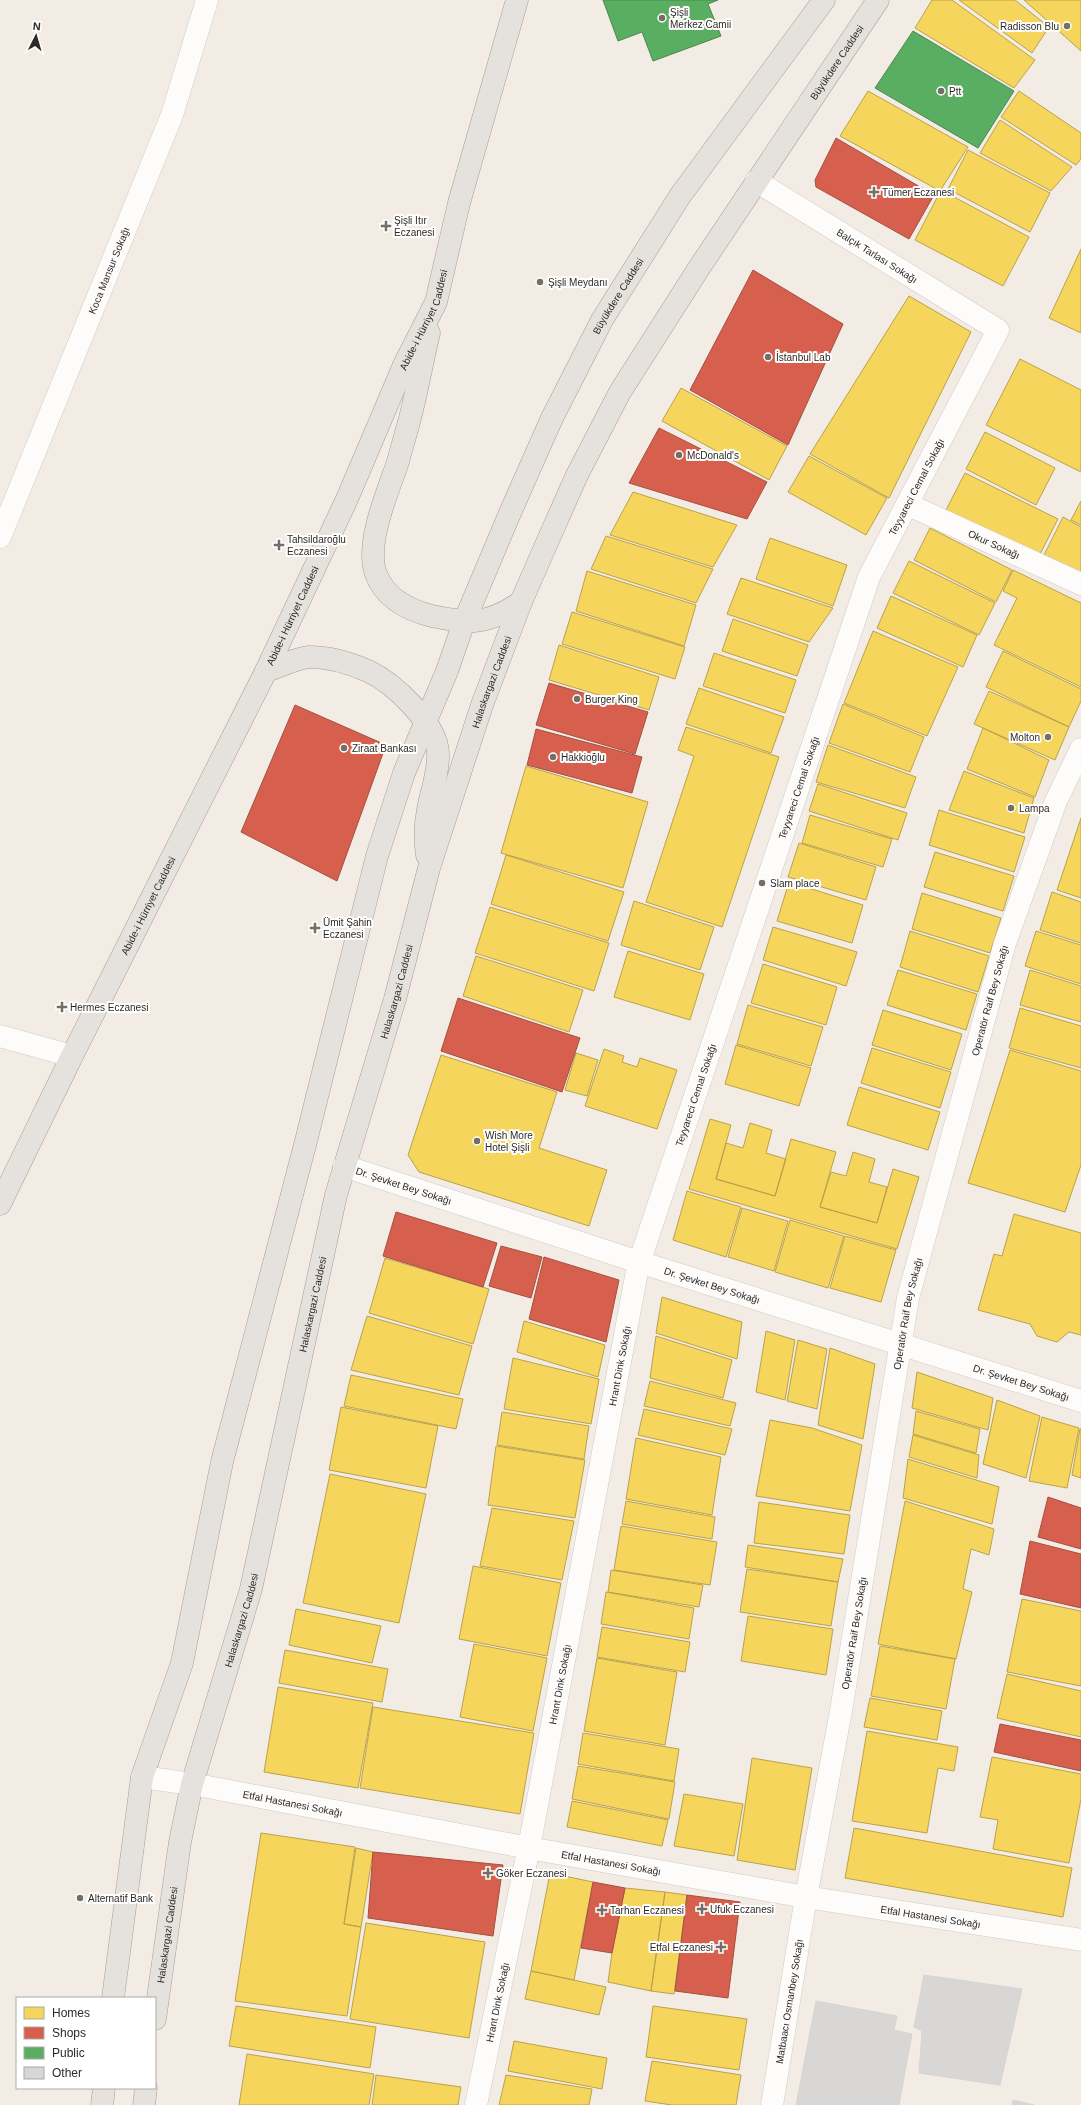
<svg xmlns="http://www.w3.org/2000/svg" width="1081" height="2105" font-family="Helvetica,sans-serif">
<rect width="100%" height="100%" fill="#f3ece5"/>
<path fill="#f6d55c" stroke="#baa24b" d="M932 0H952L1035 60 1014 88 915 28Z
M959 0H1015L1049 27 1032 53Z
M1024 0H1081V51Z
M868 91 968 147 940 191 840 136Z
M1019 91 1081 133V159L1076 165 1001 117Z
M1000 120 1072 167 1051 191 980 153Z
M968 150 1050 193 1030 232 948 189Z
M941 190 1029 237 1003 286 915 240Z
M1081 249V333L1049 318Z
M909 296 971 332 889 498 810 454Z
M1020 359 1081 390V472L986 425Z
M681 388 787 446 769 480 662 421Z
M985 432 1055 468 1036 505 966 469Z
M809 456 887 498 866 535 788 492Z
M965 473 1058 519 1039 556 946 510Z
M633 492 737 525 713 567 610 535Z
M1081 501V525L1071 520Z
M1063 517 1081 527V573L1044 555Z
M930 528 1012 570 996 602 914 560Z
M606 536 713 569 696 603 591 569Z
M770 538 847 565 833 606 756 579Z
M909 561 995 603 979 635 893 593Z
M1013 570 1081 603V687L994 645 1017 598 1003 591Z
M587 571 696 605 684 646 576 611Z
M741 578 833 608 809 642 727 614Z
M891 596 977 635 963 667 877 628Z
M572 612 685 647 675 679 562 644Z
M733 619 808 645 797 676 722 651Z
M873 631 958 667 927 736 844 703Z
M559 645 659 677 649 710 549 680Z
M1003 651 1081 689V701L1069 727 986 687Z
M714 653 796 680 785 713 703 686Z
M699 688 784 717 771 753 686 724Z
M989 691 1069 727 1055 760 974 724Z
M843 704 924 737 910 772 829 743Z
M686 727 779 757 722 927 646 902 694 756 678 750Z
M983 728 1049 760 1035 797 967 769Z
M828 745 916 777 905 808 816 782Z
M526 766 648 802 623 888 501 853Z
M964 771 1034 798 1024 833 949 810Z
M818 784 907 813 898 840 809 811Z
M939 810 1025 837 1014 872 929 845Z
M810 815 892 839 883 867 802 843Z
M1081 818V898L1057 890Z
M799 843 876 867 866 900 788 877Z
M935 852 1014 876 1003 911 924 887Z
M506 855 624 892 608 941 491 904Z
M789 882 863 905 852 943 777 921Z
M1052 892 1081 902V943L1040 930Z
M922 893 1001 918 990 953 912 929Z
M634 901 714 927 700 970 621 945Z
M490 907 609 943 594 991 475 953Z
M773 927 857 952 846 986 763 960Z
M910 931 989 956 978 992 900 967Z
M1036 931 1081 945V984L1025 966Z
M628 951 704 974 690 1020 614 997Z
M476 956 583 990 569 1032 463 996Z
M763 964 837 987 826 1025 751 1003Z
M898 970 977 994 966 1030 887 1005Z
M1030 970 1081 986V1022L1020 1005Z
M748 1005 823 1027 811 1066 737 1044Z
M1020 1008 1081 1026V1068L1009 1048Z
M883 1010 962 1034 951 1070 872 1045Z
M736 1045 811 1068 799 1106 725 1084Z
M872 1048 951 1072 940 1108 861 1083Z
M604 1049 624 1056 622 1062 637 1067 640 1058 677 1070 657 1129 585 1106Z
M1010 1050 1081 1071V1165L1065 1212 968 1183Z
M576 1053 598 1060 587 1096 565 1090Z
M441 1055 557 1092 539 1148 607 1170 589 1226 419 1172 408 1155Z
M859 1087 940 1112 928 1150 847 1125Z
M710 1119 731 1125 716 1179 775 1196 791 1139 836 1152 820 1207 877 1223 893 1169 919 1177 897 1249 689 1189Z
M750 1123 772 1130 766 1153 786 1159 775 1196 716 1179 726 1143 743 1148Z
M853 1152 875 1159 869 1182 887 1187 877 1223 820 1207 831 1172 846 1176Z
M687 1191 741 1207 726 1257 673 1240Z
M742 1208 788 1221 774 1271 728 1257Z
M1014 1214 1081 1233V1335L1069 1332 1057 1342 1037 1336 1030 1324 978 1310 994 1254 1002 1256Z
M790 1220 844 1236 828 1288 775 1272Z
M845 1236 896 1250 881 1302 830 1288Z
M385 1258 489 1289 473 1344 369 1313Z
M662 1297 742 1322 737 1359 656 1333Z
M367 1316 472 1346 459 1395 351 1370Z
M524 1321 605 1345 598 1377 517 1352Z
M766 1331 795 1340 785 1400 756 1392Z
M656 1336 732 1360 723 1398 650 1378Z
M798 1340 827 1349 817 1409 787 1401Z
M830 1348 875 1364 863 1439 818 1425Z
M513 1358 599 1379 591 1424 504 1409Z
M917 1372 993 1398 988 1430 912 1408Z
M351 1375 463 1399 456 1429 344 1406Z
M650 1381 736 1403 730 1426 644 1406Z
M997 1400 1040 1416 1026 1478 983 1464Z
M341 1407 438 1426 426 1488 329 1470Z
M644 1409 732 1429 725 1455 638 1435Z
M916 1411 980 1429 976 1453 913 1434Z
M502 1412 589 1426 584 1459 497 1445Z
M1042 1417 1079 1428 1067 1488 1029 1481Z
M770 1420 812 1428 862 1445 850 1511 756 1496Z
M1080 1429H1081V1478L1072 1475Z
M913 1435 979 1455 977 1478 909 1457Z
M636 1438 721 1457 712 1515 626 1499Z
M496 1446 585 1460 575 1518 488 1505Z
M908 1459 999 1487 992 1524 903 1498Z
M330 1474 426 1494 399 1623 303 1603Z
M626 1501 715 1517 712 1539 622 1524Z
M905 1501 994 1529 989 1555 971 1549 963 1589 972 1592 956 1659 878 1644Z
M759 1502 850 1515 844 1554 754 1543Z
M492 1508 574 1521 562 1580 480 1566Z
M621 1526 717 1542 710 1585 614 1570Z
M748 1545 843 1559 838 1582 745 1567Z
M473 1566 561 1583 547 1656 459 1639Z
M747 1569 838 1582 831 1626 740 1612Z
M611 1570 703 1585 699 1607 608 1592Z
M606 1592 694 1608 689 1639 601 1624Z
M1022 1599 1081 1611V1686L1007 1672Z
M296 1609 381 1626 372 1663 289 1645Z
M748 1616 833 1629 826 1675 741 1661Z
M602 1627 690 1642 685 1672 597 1657Z
M474 1644 547 1658 533 1731 460 1717Z
M880 1646 955 1659 946 1709 871 1696Z
M285 1650 388 1669 382 1702 279 1683Z
M597 1658 677 1672 665 1745 584 1731Z
M1007 1674 1081 1691V1737L997 1718Z
M278 1687 373 1703 358 1788 264 1772Z
M870 1698 942 1711 937 1740 864 1727Z
M373 1707 534 1733 520 1814 360 1788Z
M867 1731 958 1747 954 1771 938 1768 927 1833 852 1821Z
M583 1733 679 1749 674 1781 578 1764Z
M992 1757 1081 1774V1799L1069 1863 993 1849 998 1820 980 1817Z
M752 1758 812 1768 795 1870 737 1860Z
M578 1766 675 1782 669 1819 572 1799Z
M684 1794 743 1804 734 1856 674 1846Z
M572 1801 668 1820 662 1846 567 1827Z
M854 1828 1072 1868 1063 1917 845 1878Z
M261 1833 355 1847 344 1924 361 1927 347 2016 235 2001Z
M356 1848 373 1852 361 1927 344 1924Z
M550 1873 593 1882 574 1980 531 1971Z
M625 1888 665 1892 651 1991 608 1982 612 1953Z
M665 1892 687 1895 674 1994 651 1991Z
M366 1923 485 1942 469 2038 350 2019Z
M531 1971 606 1987 599 2015 525 1999Z
M236 2006 376 2027 370 2068 229 2046Z
M653 2006 747 2019 739 2070 646 2057Z
M514 2041 607 2058 602 2089 508 2071Z
M247 2054 374 2074 369 2105H239Z
M652 2061 741 2075 736 2105H672L645 2101Z
M376 2075 461 2087 458 2105H372Z
M506 2075 592 2089 589 2105H499Z"/>
<path fill="#d6604d" stroke="#a45041" d="M836 138 934 195 909 239 816 187 815 180Z
M753 270 843 324 788 445 690 390Z
M659 428 767 482 747 519 629 483Z
M549 683 648 712 635 754 536 725Z
M295 705 386 745 337 881 241 832Z
M536 729 642 757 632 793 527 765Z
M458 998 580 1038 562 1092 441 1051Z
M396 1212 497 1243 483 1287 383 1256Z
M501 1246 542 1257 531 1298 489 1286Z
M544 1257 619 1280 606 1342 529 1319Z
M1048 1497 1081 1508V1549L1038 1537Z
M1030 1541 1081 1554V1608L1020 1594Z
M1000 1724 1081 1740V1771L994 1752Z
M373 1852 503 1865 493 1936 368 1918Z
M593 1882 625 1888 612 1953 581 1948Z
M687 1895 740 1902 728 1998 675 1991Z"/>
<path fill="#5aae61" stroke="#4d864f" d="M603 0H718L708 4 721 36 653 61 642 32 618 41Z
M913 31 1014 91 978 148 875 88Z"/>
<path fill="#d9d6d6" stroke="#d6d4d4" d="M924 1975 1022 1989 1000 2085 919 2073 922 2031 914 2027Z
M816 2001 897 2016 894 2030 912 2034 899 2105H796Z
M1013 2100 1034 2105H1012Z"/>
<g fill="none" stroke-linecap="round" stroke-linejoin="round">
<defs>
<g id="minor">
<path id="s1" d="M907 504 1081 584"/>
<path id="s2" d="M0 537 172 115 207 0"/>
<path d="M0 1036 72 1056"/>
<path id="s3" d="M344 1166 639 1262 1081 1401"/>
<path id="s4" d="M142 1777 192 1784 529 1848 806 1897 1081 1940"/>
<path id="s5" d="M476 2105 530 1842 638 1266 869 577 998 330 756 181"/>
<path id="s6" d="M772 2105 806 1897 841 1711 908 1298 1005 943 1056 801 1081 749"/>
</g>
<g id="major">
<path d="M429 333C422 362 417 392 409 422 405 436 401 451 397 465 387 493 365 545 376 574 385 598 408 610 432 616 469 624 488 625 521 602"/>
<path d="M266 671C279 667 296 658 309 657 329 657 350 663 368 671 394 683 437 724 438 753 439 773 431 791 428 810 425 824 425 841 427 855"/>
<path id="s7" d="M0 1204 72 1056 266 671 347 499 404 365 436 302 459 203 517 0"/>
<path id="s8" d="M113 1998 142 1777 182 1663 222 1462 306 1141 377 856 404 773 447 671 464 622 510 513 552 418 602 320 680 196 824 0"/>
<path id="s9" d="M155 2019 180 1842 192 1784 251 1589 336 1195 395 999 429 868 482 705 521 602 549 538 577 475 620 392 699 268 878 0"/>
<path d="M102 2105 104 2088"/>
<path d="M144 2105 146 2088"/>
</g>
</defs>
<use href="#minor" stroke="#cfcac4" stroke-width="23"/>
<use href="#major" stroke="#a79d92" stroke-width="23"/>
<use href="#minor" stroke="#fdfcfb" stroke-width="22"/>
<use href="#major" stroke="#e5e1dc" stroke-width="22"/>
</g>
<g fill="#736e68" stroke="#fff" stroke-width="1.5">
<circle cx="662" cy="18" r="4"/>
<circle cx="1067" cy="26" r="4"/>
<circle cx="941" cy="91" r="4"/>
<path d="M872 186h4v4h4v4h-4v4h-4v-4h-4v-4h4z"/>
<path d="M384 220h4v4h4v4h-4v4h-4v-4h-4v-4h4z"/>
<circle cx="540" cy="282" r="4"/>
<circle cx="768" cy="357" r="4"/>
<circle cx="679" cy="455" r="4"/>
<path d="M277 539h4v4h4v4h-4v4h-4v-4h-4v-4h4z"/>
<circle cx="577" cy="699" r="4"/>
<circle cx="1048" cy="737" r="4"/>
<circle cx="344" cy="748" r="4"/>
<circle cx="553" cy="757" r="4"/>
<circle cx="1011" cy="808" r="4"/>
<circle cx="762" cy="883" r="4"/>
<path d="M313 922h4v4h4v4h-4v4h-4v-4h-4v-4h4z"/>
<path d="M60 1001h4v4h4v4h-4v4h-4v-4h-4v-4h4z"/>
<circle cx="477" cy="1141" r="4"/>
<path d="M486 1867h4v4h4v4h-4v4h-4v-4h-4v-4h4z"/>
<circle cx="80" cy="1898" r="4"/>
<path d="M700 1903h4v4h4v4h-4v4h-4v-4h-4v-4h4z"/>
<path d="M600 1904h4v4h4v4h-4v4h-4v-4h-4v-4h4z"/>
<path d="M719 1941h4v4h4v4h-4v4h-4v-4h-4v-4h4z"/>
</g>
<g text-anchor="middle" dominant-baseline="central" stroke-width="4" stroke-linejoin="round" paint-order="stroke">
<g font-size="10" fill="#2e2a24" stroke="#fff" text-anchor="start">
<text x="670" y="12">Şişli<tspan x="670" dy="12">Merkez Camii</tspan></text>
<text x="1059" y="26" text-anchor="end">Radisson Blu</text>
<text x="949" y="91">Ptt</text>
<text x="882" y="192">Tümer Eczanesi</text>
<text x="394" y="220">Şişli Itır<tspan x="394" dy="12">Eczanesi</tspan></text>
<text x="548" y="282">Şişli Meydanı</text>
<text x="776" y="357">İstanbul Lab</text>
<text x="687" y="455">McDonald's</text>
<text x="287" y="539">Tahsildaroğlu<tspan x="287" dy="12">Eczanesi</tspan></text>
<text x="585" y="699">Burger King</text>
<text x="1040" y="737" text-anchor="end">Molton</text>
<text x="352" y="748">Ziraat Bankası</text>
<text x="561" y="757">Hakkioğlu</text>
<text x="1019" y="808">Lampa</text>
<text x="770" y="883">Slam place</text>
<text x="323" y="922">Ümit Şahin<tspan x="323" dy="12">Eczanesi</tspan></text>
<text x="70" y="1007">Hermes Eczanesi</text>
<text x="485" y="1135">Wish More<tspan x="485" dy="12">Hotel Şişli</tspan></text>
<text x="496" y="1873">Göker Eczanesi</text>
<text x="88" y="1898">Alternatif Bank</text>
<text x="710" y="1909">Ufuk Eczanesi</text>
<text x="610" y="1910">Tarhan Eczanesi</text>
<text x="713" y="1947" text-anchor="end">Etfal Eczanesi</text>
</g>
<g font-size="10" fill="#2e2a24" stroke="#fff">
<text stroke="none"><textPath href="#s9" startOffset="2093">Büyükdere Caddesi</textPath></text>
<text transform="translate(877 256) rotate(32)">Balçık Tarlası Sokağı</text>
<text stroke="none"><textPath href="#s2" startOffset="288">Koca Mansur Sokağı</textPath></text>
<text stroke="none"><textPath href="#s8" startOffset="1785">Büyükdere Caddesi</textPath></text>
<text stroke="none"><textPath href="#s7" startOffset="981">Abide-i Hürriyet Caddesi</textPath></text>
<text stroke="none"><textPath href="#s5" startOffset="1683">Teyyareci Cemal Sokağı</textPath></text>
<text stroke="none"><textPath href="#s1" startOffset="96">Okur Sokağı</textPath></text>
<text stroke="none"><textPath href="#s7" startOffset="657">Abide-i Hürriyet Caddesi</textPath></text>
<text stroke="none"><textPath href="#s9" startOffset="1381">Halaskargazi Caddesi</textPath></text>
<text stroke="none"><textPath href="#s5" startOffset="1359">Teyyareci Cemal Sokağı</textPath></text>
<text stroke="none"><textPath href="#s7" startOffset="333">Abide-i Hürriyet Caddesi</textPath></text>
<text stroke="none"><textPath href="#s9" startOffset="1057">Halaskargazi Caddesi</textPath></text>
<text stroke="none"><textPath href="#s6" startOffset="1127">Operatör Raif Bey Sokağı</textPath></text>
<text stroke="none"><textPath href="#s5" startOffset="1035">Teyyareci Cemal Sokağı</textPath></text>
<text stroke="none"><textPath href="#s3" startOffset="63">Dr. Şevket Bey Sokağı</textPath></text>
<text stroke="none"><textPath href="#s3" startOffset="387">Dr. Şevket Bey Sokağı</textPath></text>
<text stroke="none"><textPath href="#s9" startOffset="733">Halaskargazi Caddesi</textPath></text>
<text stroke="none"><textPath href="#s6" startOffset="803">Operatör Raif Bey Sokağı</textPath></text>
<text stroke="none"><textPath href="#s5" startOffset="753">Hrant Dink Sokağı</textPath></text>
<text stroke="none"><textPath href="#s3" startOffset="711">Dr. Şevket Bey Sokağı</textPath></text>
<text stroke="none"><textPath href="#s9" startOffset="409">Halaskargazi Caddesi</textPath></text>
<text stroke="none"><textPath href="#s6" startOffset="479">Operatör Raif Bey Sokağı</textPath></text>
<text stroke="none"><textPath href="#s5" startOffset="429">Hrant Dink Sokağı</textPath></text>
<text stroke="none"><textPath href="#s4" startOffset="153">Etfal Hastanesi Sokağı</textPath></text>
<text stroke="none"><textPath href="#s4" startOffset="477">Etfal Hastanesi Sokağı</textPath></text>
<text stroke="none"><textPath href="#s4" startOffset="801">Etfal Hastanesi Sokağı</textPath></text>
<text stroke="none"><textPath href="#s9" startOffset="85">Halaskargazi Caddesi</textPath></text>
<text stroke="none"><textPath href="#s6" startOffset="105">Matbaacı Osmanbey Sokağı</textPath></text>
<text stroke="none"><textPath href="#s5" startOffset="105">Hrant Dink Sokağı</textPath></text>
</g>
</g>
<rect x="16" y="1997" width="140" height="92" fill="#ffffff" stroke="#abaaa7"/>
<rect x="24" y="2007" width="20" height="12" fill="#f6d55c" stroke="#abaaa7"/>
<text x="52" y="2017" font-size="12" fill="#2e2a24">Homes</text>
<rect x="24" y="2027" width="20" height="12" fill="#d6604d" stroke="#abaaa7"/>
<text x="52" y="2037" font-size="12" fill="#2e2a24">Shops</text>
<rect x="24" y="2047" width="20" height="12" fill="#5aae61" stroke="#abaaa7"/>
<text x="52" y="2057" font-size="12" fill="#2e2a24">Public</text>
<rect x="24" y="2067" width="20" height="12" fill="#d9d6d6" stroke="#abaaa7"/>
<text x="52" y="2077" font-size="12" fill="#2e2a24">Other</text>
<g transform="translate(36 36) rotate(5)" stroke="#ffffff" stroke-width="3" paint-order="stroke">
<path d="M0-3L7 15L0 10L-7 15Z" fill="#2e2a24"/>
<text y="-6" font-size="11" font-weight="bold" text-anchor="middle" fill="#2e2a24">N</text>
</g>
</svg>
